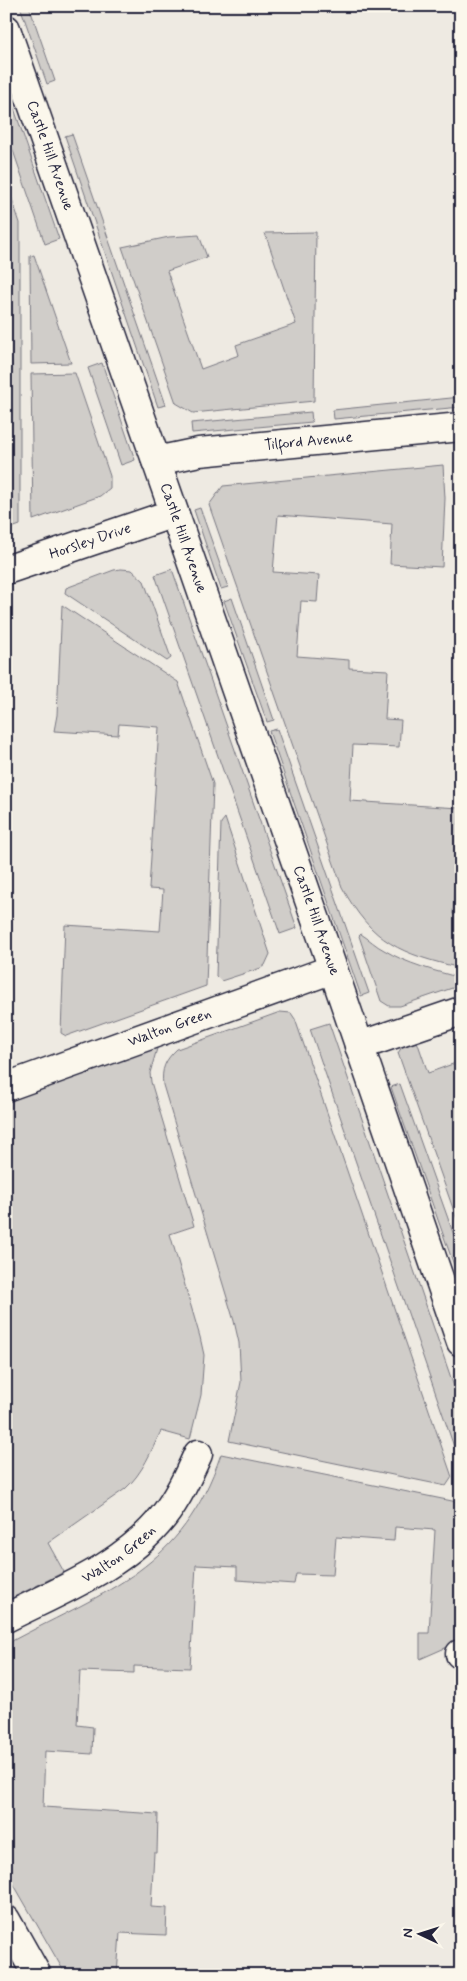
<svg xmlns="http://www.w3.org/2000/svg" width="467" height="1981" font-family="Mynerve,sans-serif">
<rect width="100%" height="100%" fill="#eeeae2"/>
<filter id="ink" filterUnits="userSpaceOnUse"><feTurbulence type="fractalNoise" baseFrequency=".02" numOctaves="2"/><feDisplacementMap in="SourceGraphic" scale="10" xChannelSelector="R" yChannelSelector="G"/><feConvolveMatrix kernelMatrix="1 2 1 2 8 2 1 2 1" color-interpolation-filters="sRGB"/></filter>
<g filter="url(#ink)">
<path fill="#d0cdc9" stroke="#797882" d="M20 6H29L55 81 47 84Z
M6 85 59 239 45 244 6 130Z
M72 134 166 405 158 407 65 136Z
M6 181 20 223V525L6 530Z
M316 232 314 401 193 413 176 403 122 247 169 237 199 235 207 257 167 271 201 369 239 355 236 345 296 324 265 233Z
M34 255 71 363 31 364 30 256Z
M102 363 135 460 121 465 88 368Z
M75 373 110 476V488L100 496 33 520 31 374Z
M461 397V407L334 419 333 410Z
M311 412 312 422 192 433 191 423Z
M443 465 445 498 442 567 390 564 392 524 278 515 273 572 319 575 317 602 301 601 297 656 349 660V668L388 670 385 719 401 720 399 747 353 745 350 801 459 808 453 914 461 915V968C401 954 372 943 342 887L209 505 223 486Z
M200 508 228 587 221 589 194 510Z
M121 569 132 570 144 581 171 658 167 661 65 593 66 588 114 570Z
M172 569 297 928 280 934 155 575Z
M232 598 274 720 267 722 224 601Z
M62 605 178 682 213 784 206 986 66 1036 61 1033 65 925 160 931 163 890 149 889 159 727 119 724 118 735 54 731 57 715Z
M277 729 369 993 361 996 269 731Z
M225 818 270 954 265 965 261 968 221 981 216 976 221 823Z
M361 934C369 939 376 946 384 950 407 964 435 971 461 978V985L400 1006H389L381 1001 359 936Z
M280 1012 291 1013 295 1019 452 1477 446 1486 229 1441 241 1382 239 1343 234 1321 163 1085C161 1069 165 1060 177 1049Z
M329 1023 461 1407V1467L310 1029Z
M417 1041 428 1073 461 1061V1231L398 1053 402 1047Z
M158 1045 150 1073 151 1082 194 1226 170 1234 200 1337 204 1355 201 1395 190 1439 161 1431C151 1451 143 1473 125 1489L48 1543 64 1572 6 1601V1100Z
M400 1084 461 1255V1285L391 1087Z
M221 1454 457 1502 461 1512V1641L420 1659V1633H429L435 1530 395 1527 394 1541 336 1537 333 1575 296 1574 294 1584 237 1580V1567L196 1565 190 1668 134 1666V1673L80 1671 77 1725 93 1727 92 1754 45 1751 43 1807 158 1814 157 1853H154L151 1907 167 1908 166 1935 120 1933 117 1975H66L6 1871V1724L12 1641C109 1589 182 1569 221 1454Z"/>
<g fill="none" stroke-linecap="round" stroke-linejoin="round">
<defs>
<g id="minor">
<path id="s1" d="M6 29 333 969 461 1342"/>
<path id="s2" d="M156 461 199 452 461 427"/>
<path id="s3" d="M6 570 174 513"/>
<path d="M359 1046 461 1011"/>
<path id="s4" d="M6 1087 333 969"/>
<path id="s5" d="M6 1618C61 1590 124 1566 163 1517 178 1498 188 1476 198 1454"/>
<path d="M460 1654H461"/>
<path d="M6 1920 37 1975"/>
</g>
</defs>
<use href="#minor" stroke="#22223b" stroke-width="31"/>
<use href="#minor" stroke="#fbf7ec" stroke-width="28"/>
</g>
</g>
<g text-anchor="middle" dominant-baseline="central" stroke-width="4" stroke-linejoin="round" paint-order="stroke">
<g font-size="15" fill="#22223b" stroke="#fbf7ec">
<text stroke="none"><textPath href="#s1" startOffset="134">Castle Hill Avenue</textPath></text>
<text stroke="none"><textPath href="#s2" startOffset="154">Tilford Avenue</textPath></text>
<text stroke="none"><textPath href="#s1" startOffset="539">Castle Hill Avenue</textPath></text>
<text stroke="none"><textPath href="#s3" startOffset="89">Horsley Drive</textPath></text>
<text stroke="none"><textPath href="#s1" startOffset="944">Castle Hill Avenue</textPath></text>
<text stroke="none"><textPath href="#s4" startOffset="174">Walton Green</textPath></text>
<text stroke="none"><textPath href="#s5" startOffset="130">Walton Green</textPath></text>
</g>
</g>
<rect width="467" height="1981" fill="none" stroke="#fbf7ec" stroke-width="25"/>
<rect x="12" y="12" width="442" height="1956" fill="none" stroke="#22223b" stroke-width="2" filter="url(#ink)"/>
<g transform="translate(420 1934) rotate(274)" stroke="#fbf7ec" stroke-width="4" paint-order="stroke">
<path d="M0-4L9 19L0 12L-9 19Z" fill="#22223b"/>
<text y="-8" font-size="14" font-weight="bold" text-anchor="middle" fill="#22223b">N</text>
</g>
</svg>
